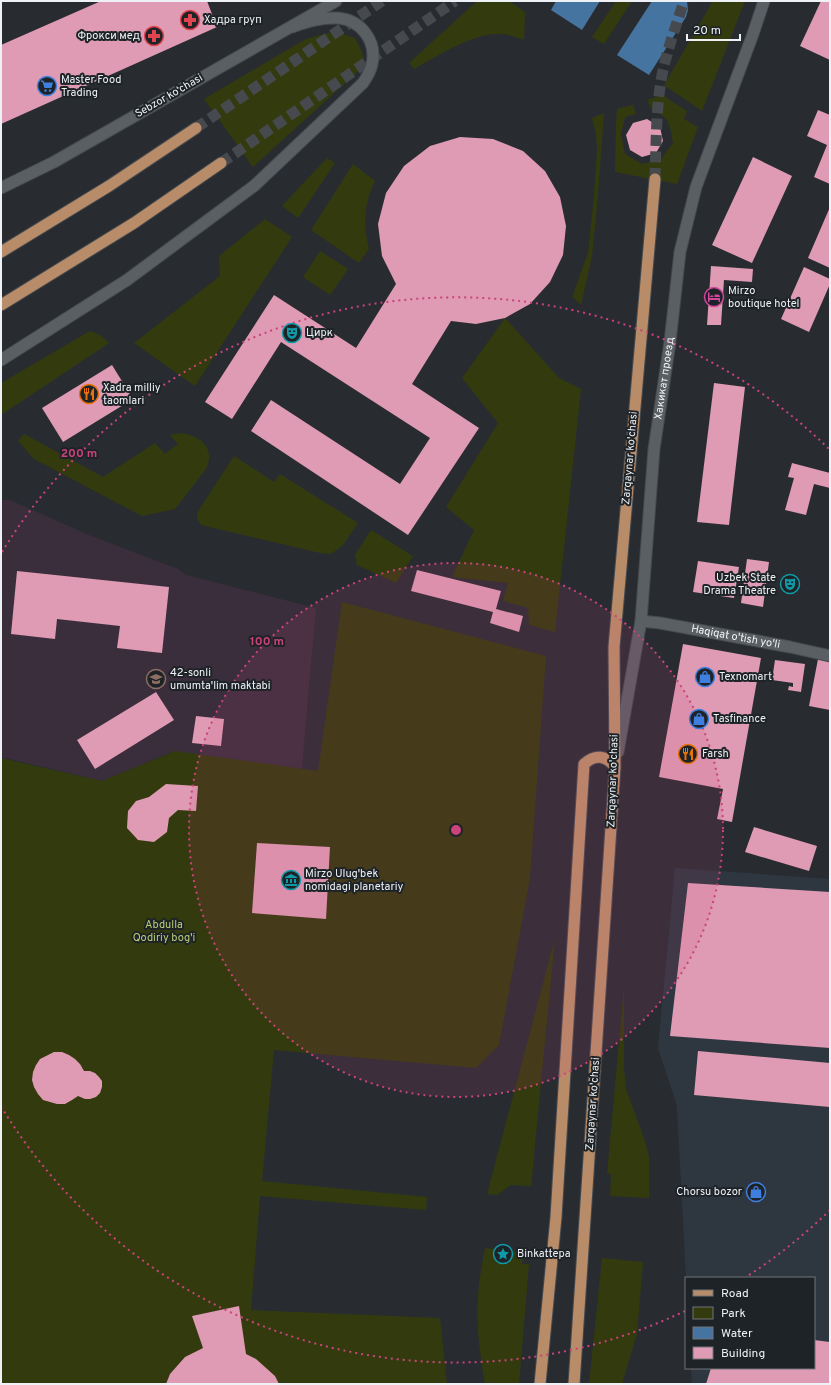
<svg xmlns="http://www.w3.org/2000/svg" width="831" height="1385" font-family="Overpass,sans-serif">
<rect width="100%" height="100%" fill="#282c31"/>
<path fill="#2e3740" d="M675 868 830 879V1384H692L691 1368H814V1278H686L677 1106 658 1048Z"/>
<path fill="#3b2e3c" d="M1 500H10L89 535 178 569 186 575 316 608 302 769 174 751 102 781 1 757Z"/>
<path fill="#333b0e" d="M477 1H509L525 12 524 40C516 37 508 34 500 34 475 32 435 57 414 69L409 63Z
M616 1H632L604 44 592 37Z
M713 1H745L702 111 664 85Z
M329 33 342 34 355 38 362 52 365 65 253 167 204 99 304 40 316 36Z
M662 95 687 111 684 119 698 127 677 184 615 172 616 123 617 109 633 105 636 114 625 117 621 135 625 154 642 164 661 159 673 143C670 127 670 115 653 112L647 100Z
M604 113 598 195 592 256 581 305 572 297 588 253 594 195 597 150 596 134 592 118Z
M327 158 335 163 298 218 282 206Z
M353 164 375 181C364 203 363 225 369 249L359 263 311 230Z
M265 219 292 237 195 386 134 343 220 276 219 256Z
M320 251 348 269 330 295 303 277Z
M505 318 559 378 581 389 555 632 529 625 528 608 503 601 508 583 452 577 474 530 446 507 498 423 462 378Z
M90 331 100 335 109 343 1 415V383Z
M180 433C200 435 216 448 206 469L175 509 142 516 34 459 18 441 24 434 103 477 155 443 165 454 178 444 170 435Z
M234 456 274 482 280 474 358 523 343 545 331 554 320 553 201 525 197 518V513Z
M371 530 413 556 396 583 357 565 355 555Z
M342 602 546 656 530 878 499 1045 476 1068 274 1050 262 1181 427 1197 426 1210 260 1196 251 1310 440 1318 447 1384H1V758L102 781 175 751 318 771Z
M555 938 531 1186 511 1185 497 1195 487 1194Z
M624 986V1068L626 1089 645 1141 649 1157V1198L610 1196 611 1174H607Z
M485 1248 523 1252 522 1264H529L519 1384H485C480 1355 476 1326 478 1297 479 1280 482 1264 485 1248Z
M602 1258 643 1262 637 1334 622 1384H589Z"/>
<path fill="#4674a0" d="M556 1H600L582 30 551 10Z
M652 1H687L688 10 686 17 649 75 617 55Z"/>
<path fill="#de9bb3" d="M101 1H207L217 27 1 124V45Z
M821 1H830V60L800 46Z
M818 110 830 115V184L814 177 827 145 807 136Z
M647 119 660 127 663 141 656 153 642 157 630 150 626 135 633 123Z
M460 137 493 139 523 151 545 171 560 197 566 226 563 255 550 282 530 304 505 318 476 324 451 321 412 384 479 428 408 535 251 431 271 400 400 484 430 438 281 342 232 419 205 402 274 295 356 348 396 284 382 256 378 224 386 193 404 166 430 146Z
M753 157 792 176 752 263 712 245Z
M830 207V268L808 258Z
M711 266 753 269 752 282 724 280 721 325H707Z
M804 267 830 279V284L809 332 781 319Z
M112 365 133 399 63 442 42 408Z
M714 383 745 387 729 525 697 522Z
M792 463 830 473V488L814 484 806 515 785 510 794 478 788 477Z
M747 559 769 562 763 607 741 603Z
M698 561 739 567 734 598 693 592Z
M417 570 501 591 496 609 523 616 519 632 490 623 493 612 411 591Z
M17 571 169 587 162 653 117 648 120 626 57 619 55 639 11 634Z
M683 644 761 658 732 822 717 819 723 789 659 777Z
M818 659 830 661V710L809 706Z
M775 660 805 664 801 692 788 690 789 686 793 687V683L772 680Z
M156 692 174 720 95 769 77 740Z
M196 716 224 719 221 746 192 743Z
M166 784 198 786 196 811 178 810 169 818 167 832 154 842 138 840 127 828 128 811 136 801 149 797Z
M754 827 817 846 809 871 745 852Z
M257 843 330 847 326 919 252 913Z
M688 883 830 892V1048L670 1036Z
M698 1051 830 1063V1107L694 1095Z
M54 1052H62L69 1055 75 1059 80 1064 84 1071H90L95 1073 99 1077 102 1081V1087L100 1093 96 1097 90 1099H85L78 1096 72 1100 65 1104H57L43 1100 38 1094 34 1087 32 1080 33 1072 36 1065 40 1059Z
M239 1306 246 1354 256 1359 275 1376 279 1384H166L170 1374 185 1357 203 1348 192 1316Z
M814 1340 830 1342V1384H706L711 1368H814Z"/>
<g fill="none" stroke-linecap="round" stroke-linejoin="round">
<path stroke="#464a4e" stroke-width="11" stroke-dasharray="11 5.5" stroke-linecap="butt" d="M196 128 382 1
M221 163 455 1
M655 179C656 148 656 117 660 87 664 58 675 29 684 1"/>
<defs>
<g id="minor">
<path id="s1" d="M641 621 660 623 790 647 830 656"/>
<path id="s2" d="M618 752 641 621 654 449 670 342 680 252 696 187 753 34 764 1"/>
</g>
<path id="tertiary" d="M1 188 54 162 336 1
M1 360 127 280 254 186 363 83C367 77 371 71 372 64 377 41 361 20 338 18 322 17 307 22 292 27"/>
<path id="primary" d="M1 252 109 186 196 128
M1 305 134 223 221 163
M540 1384 556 1217 584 764C595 754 606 755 615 767
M574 1384 615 767 614 647 655 179"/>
</defs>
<use href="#minor" stroke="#464a4e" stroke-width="13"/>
<use href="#tertiary" stroke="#464a4e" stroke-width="13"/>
<use href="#primary" stroke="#464a4e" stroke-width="13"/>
<use href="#minor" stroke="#5a5f64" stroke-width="11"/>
<use href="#tertiary" stroke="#5a5f64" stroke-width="11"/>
<use href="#primary" stroke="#b88c68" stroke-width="11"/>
</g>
<circle cx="456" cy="830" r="267" fill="#cb437a" fill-opacity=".12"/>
<g fill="none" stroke="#cb437a" stroke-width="2" stroke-dasharray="2 4">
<circle cx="456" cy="830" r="267"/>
<path d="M830 1210A533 533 0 0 1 746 1277M685 1311A533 533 0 0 1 2 1108M2 552A533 533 0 0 1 830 450"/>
</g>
<defs>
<symbol id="pharmacy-ring" viewBox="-11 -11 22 22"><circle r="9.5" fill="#1e2327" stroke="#e0444e" stroke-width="1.5"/><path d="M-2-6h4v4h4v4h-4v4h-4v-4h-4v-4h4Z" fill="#e0444e"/></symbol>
<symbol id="supermarket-ring" viewBox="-11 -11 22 22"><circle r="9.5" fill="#1e2327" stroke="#3f7fe0" stroke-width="1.5"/><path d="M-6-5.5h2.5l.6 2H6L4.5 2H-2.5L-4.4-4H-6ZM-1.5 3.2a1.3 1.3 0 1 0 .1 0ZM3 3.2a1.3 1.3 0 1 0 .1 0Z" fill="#3f7fe0"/></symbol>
<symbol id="hotel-ring" viewBox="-11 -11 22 22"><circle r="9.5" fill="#1e2327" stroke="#d1479c" stroke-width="1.5"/><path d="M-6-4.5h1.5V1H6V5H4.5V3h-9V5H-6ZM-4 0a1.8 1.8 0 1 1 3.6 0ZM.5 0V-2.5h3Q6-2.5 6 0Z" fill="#d1479c"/></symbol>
<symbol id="theatre-ring" viewBox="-11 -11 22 22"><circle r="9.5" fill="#1e2327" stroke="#0f9aa8" stroke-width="1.5"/><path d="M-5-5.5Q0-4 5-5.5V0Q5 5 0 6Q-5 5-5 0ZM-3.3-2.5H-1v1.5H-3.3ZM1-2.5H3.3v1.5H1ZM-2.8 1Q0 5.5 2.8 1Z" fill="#0f9aa8"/></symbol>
<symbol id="restaurant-ring" viewBox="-11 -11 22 22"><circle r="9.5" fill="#1e2327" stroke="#e8710a" stroke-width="1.5"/><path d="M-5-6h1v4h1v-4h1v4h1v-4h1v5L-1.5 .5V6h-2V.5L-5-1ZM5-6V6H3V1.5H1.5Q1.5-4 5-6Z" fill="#e8710a"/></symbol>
<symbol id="shop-ring" viewBox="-11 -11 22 22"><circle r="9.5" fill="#1e2327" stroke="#3f7fe0" stroke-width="1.5"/><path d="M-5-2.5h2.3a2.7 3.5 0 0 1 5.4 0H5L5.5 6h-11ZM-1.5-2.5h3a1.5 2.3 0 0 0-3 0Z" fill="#3f7fe0"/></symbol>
<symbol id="school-ring" viewBox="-11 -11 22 22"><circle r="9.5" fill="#1e2327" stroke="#8d6e63" stroke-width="1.5"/><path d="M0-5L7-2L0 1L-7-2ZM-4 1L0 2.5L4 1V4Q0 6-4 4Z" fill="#8d6e63"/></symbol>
<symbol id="museum-ring" viewBox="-11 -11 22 22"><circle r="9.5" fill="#1e2327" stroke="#0f9aa8" stroke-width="1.5"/><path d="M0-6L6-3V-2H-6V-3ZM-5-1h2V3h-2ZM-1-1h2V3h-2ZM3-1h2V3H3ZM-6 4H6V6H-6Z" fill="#0f9aa8"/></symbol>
<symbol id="sight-ring" viewBox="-11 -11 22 22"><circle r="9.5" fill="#1e2327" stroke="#0f9aa8" stroke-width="1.5"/><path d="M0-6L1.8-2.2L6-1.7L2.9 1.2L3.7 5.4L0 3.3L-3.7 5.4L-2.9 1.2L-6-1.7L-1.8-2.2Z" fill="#0f9aa8"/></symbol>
</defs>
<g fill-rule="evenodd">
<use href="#pharmacy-ring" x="179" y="9" width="22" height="22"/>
<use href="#pharmacy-ring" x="143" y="25" width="22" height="22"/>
<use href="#supermarket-ring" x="36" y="75" width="22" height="22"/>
<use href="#hotel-ring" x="703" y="286" width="22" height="22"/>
<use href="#theatre-ring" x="281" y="322" width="22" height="22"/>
<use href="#restaurant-ring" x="78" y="383" width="22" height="22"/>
<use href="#theatre-ring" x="779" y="573" width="22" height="22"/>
<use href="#shop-ring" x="694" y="666" width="22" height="22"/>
<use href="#school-ring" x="145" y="668" width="22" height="22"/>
<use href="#shop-ring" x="688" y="708" width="22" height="22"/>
<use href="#restaurant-ring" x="677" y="743" width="22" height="22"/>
<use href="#museum-ring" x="280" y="869" width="22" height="22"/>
<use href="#shop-ring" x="745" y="1181" width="22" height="22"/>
<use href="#sight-ring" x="492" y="1243" width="22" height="22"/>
</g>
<g text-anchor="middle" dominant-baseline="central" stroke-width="4" stroke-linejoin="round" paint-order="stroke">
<g font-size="11" fill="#eef1f5" stroke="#1e2327" text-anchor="start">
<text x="204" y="20">Хадра груп</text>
<text x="140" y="36" text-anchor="end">Фрокси мед</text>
<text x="61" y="80">Master Food<tspan x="61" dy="13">Trading</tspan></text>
<text x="728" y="291">Mirzo<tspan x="728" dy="13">boutique hotel</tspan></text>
<text x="306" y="333">Цирк</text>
<text x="103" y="388">Xadra milliy<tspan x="103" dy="13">taomlari</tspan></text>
<text x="776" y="578" text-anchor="end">Uzbek State<tspan x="776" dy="13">Drama Theatre</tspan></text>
<text x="170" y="673">42-sonli<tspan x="170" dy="13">umumta'lim maktabi</tspan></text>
<text x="719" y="677">Texnomart</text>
<text x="713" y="719">Tasfinance</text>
<text x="702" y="754">Farsh</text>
<text x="305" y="874">Mirzo Ulug'bek<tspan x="305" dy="13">nomidagi planetariy</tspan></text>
<text x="742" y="1192" text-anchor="end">Chorsu bozor</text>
<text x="517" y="1254">Binkattepa</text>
</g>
<g font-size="11" fill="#eef1f5" stroke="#1e2327">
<text transform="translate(169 96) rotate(-30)">Sebzor ko‘chasi</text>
<text stroke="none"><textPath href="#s2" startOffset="377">Хакикат проезд</textPath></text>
<text transform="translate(630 458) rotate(-85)">Zarqaynar ko'chasi</text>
<text stroke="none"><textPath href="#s1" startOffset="96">Haqiqat o'tish yo'li</textPath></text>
<text transform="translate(613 781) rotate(-88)">Zarqaynar ko'chasi</text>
<text transform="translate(593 1104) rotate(-86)">Zarqaynar ko'chasi</text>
</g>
<g font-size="11" fill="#b9cc74" stroke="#1e2327">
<text x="164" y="925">Abdulla<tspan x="164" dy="13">Qodiriy bog'i</tspan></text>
</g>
</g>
<circle cx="456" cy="830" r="6" fill="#cb437a" stroke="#1e2327" stroke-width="2"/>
<g font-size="12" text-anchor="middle" font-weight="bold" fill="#cb437a" stroke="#1e2327" stroke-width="4" stroke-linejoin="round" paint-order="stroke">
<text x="79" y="457">200 m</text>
<text x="267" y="645">100 m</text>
</g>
<rect width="831" height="1385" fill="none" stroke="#eef1f5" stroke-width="4"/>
<rect x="685" y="1277" width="130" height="92" fill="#1e2327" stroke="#717579"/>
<rect x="693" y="1290" width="20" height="6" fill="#b88c68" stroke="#717579"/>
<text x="721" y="1297" font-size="12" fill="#eef1f5">Road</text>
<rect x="693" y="1307" width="20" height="12" fill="#333b0e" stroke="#717579"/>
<text x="721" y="1317" font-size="12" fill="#eef1f5">Park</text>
<rect x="693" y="1327" width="20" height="12" fill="#4674a0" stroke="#717579"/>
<text x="721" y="1337" font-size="12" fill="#eef1f5">Water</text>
<rect x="693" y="1347" width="20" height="12" fill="#de9bb3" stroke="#717579"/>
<text x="721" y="1357" font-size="12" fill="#eef1f5">Building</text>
<path d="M687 34v6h53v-6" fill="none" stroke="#eef1f5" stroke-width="2"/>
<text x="693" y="34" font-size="12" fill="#eef1f5" stroke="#1e2327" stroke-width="3" paint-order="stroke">20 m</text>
</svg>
